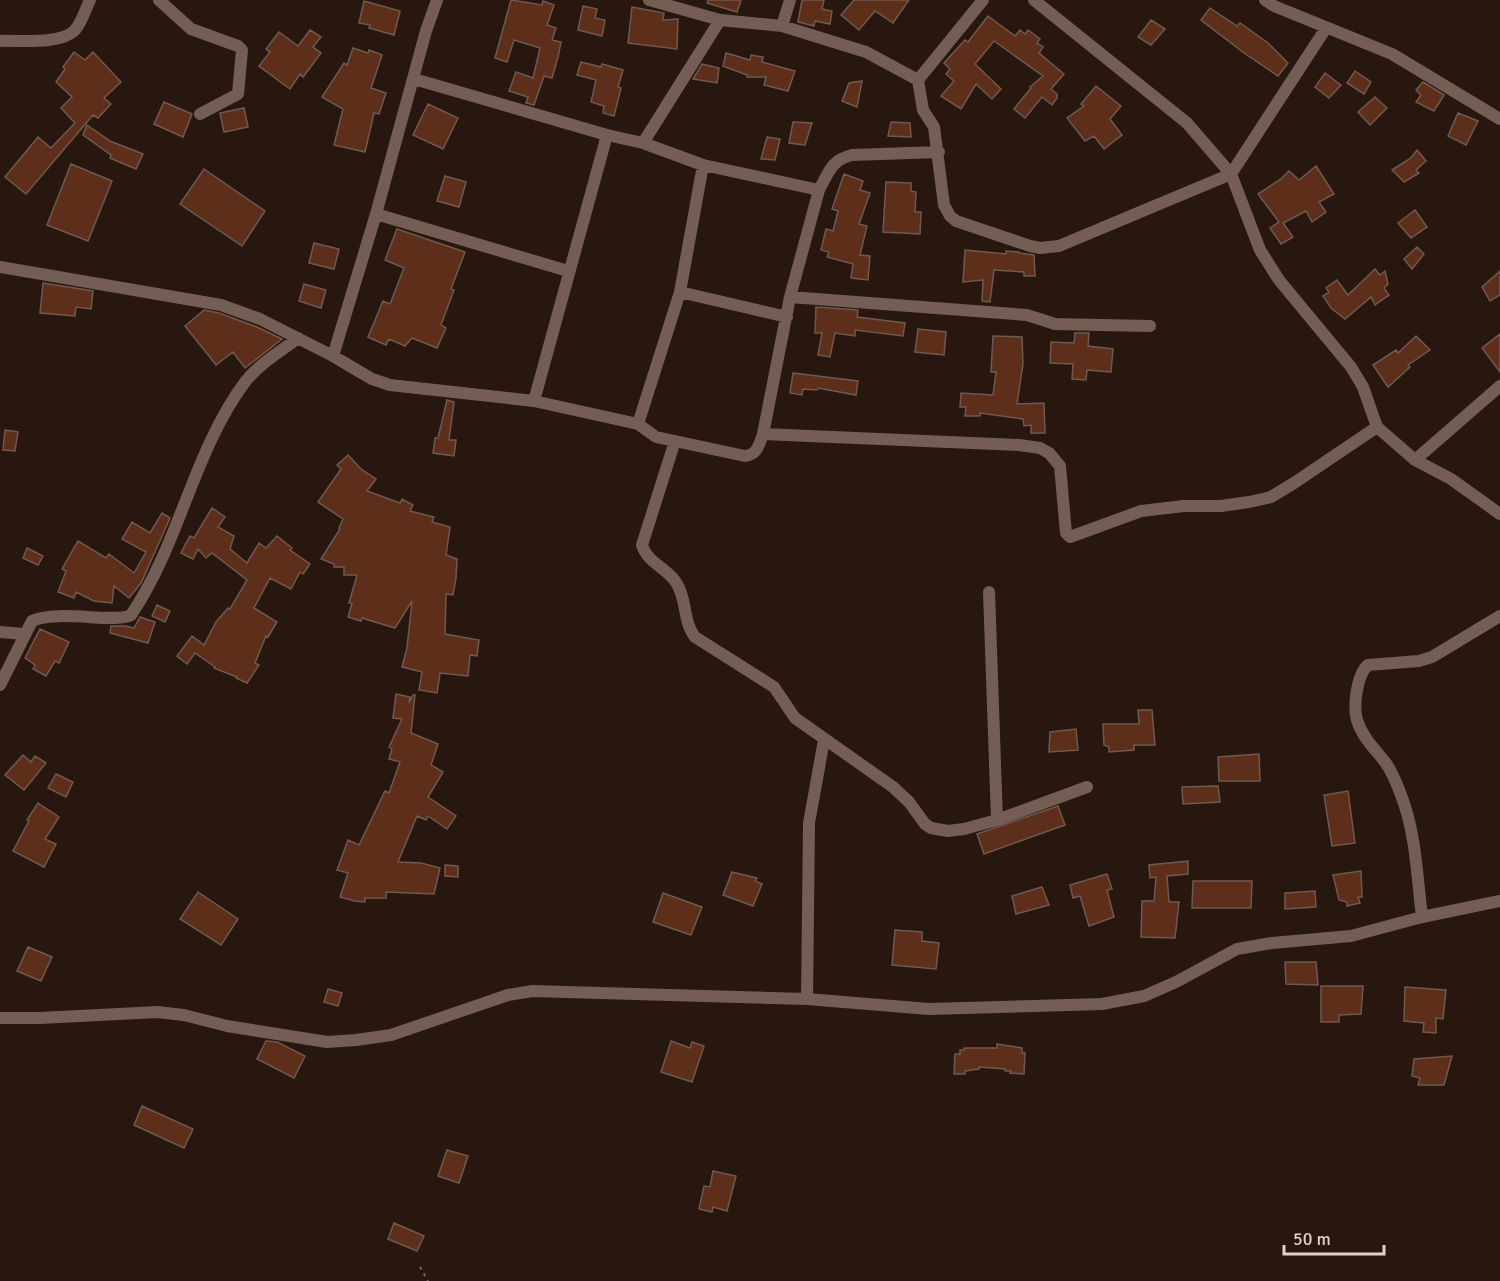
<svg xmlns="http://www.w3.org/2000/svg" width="1500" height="1281" font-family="Signika,sans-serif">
<rect width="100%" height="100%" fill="#28170f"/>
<path fill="#5d2e1a" stroke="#6f5950" stroke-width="1.5" d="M511 0 542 5 543 1 554 5 547 25 556 28 552 40 561 42 558 57 552 78 544 76 534 105 526 103 528 97 509 91 516 72 533 78 540 48 514 40 507 62 495 58Z
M708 0H741L737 12 707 3Z
M802 0H824L822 9 832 11 830 24 815 21 814 26 798 22Z
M854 0H909L893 23 875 11 859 30 841 15Z
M364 1 400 11 394 35 369 28 370 25 359 23Z
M583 6 597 9 595 18 605 20 602 36 578 30Z
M632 7 664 13 663 20 678 19 677 49 628 43Z
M1210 8 1237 26 1240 23 1268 43 1288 63 1278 76 1244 53 1201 20Z
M988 16 1015 36 1020 30 1025 34 1028 30 1040 39 1037 43 1043 47 1039 53 1064 74 1051 89 1057 94V98L1052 105 1042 97 1025 118 1014 109 1031 88 1030 87 1043 76 994 41 975 64 1001 89 992 99 976 84 961 109 941 96 954 81 946 74 950 69 944 63 965 40 968 42Z
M1151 20 1165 29 1151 45 1138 37Z
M310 30 321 37 313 47 321 53 303 77 300 74 290 89 259 66 270 52 266 49 279 32 298 46Z
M353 48 368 53 369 50 382 55 371 88 386 93 379 114 374 113 365 152 334 145 343 109 322 97 344 63 347 65Z
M74 52 85 60 93 52 121 82 104 98 111 104 98 118 93 115 26 194 5 177 38 137 51 148 75 123 61 108 72 97 56 82 65 69 63 67Z
M726 53 750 60 751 55 763 57 762 62 795 71 788 91 764 85 766 77H747V75L723 66Z
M581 62 601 67 602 64 623 70 618 87 621 88 614 116 603 113 604 106 591 102 596 80 577 75Z
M702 64 719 68 717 83 693 79Z
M1355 71 1371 82 1364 94 1347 83Z
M1325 73 1341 85 1329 98 1315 87Z
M862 81 857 107 842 101 849 83Z
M1423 82 1444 95 1434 111 1416 102 1421 95 1416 90Z
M1096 86 1121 106 1110 119 1122 135 1104 149 1094 136 1085 141 1067 118 1084 106 1081 104Z
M1375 97 1387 108 1370 125 1358 112Z
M164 102 192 114 183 137 154 124Z
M428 104 458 118 443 149 413 135Z
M244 108 248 127 224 132 220 113Z
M1458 113 1478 121 1466 145 1448 136Z
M793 122 812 123 805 145 789 143Z
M891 122 910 123 911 137 888 136Z
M87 125 110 141 143 154 136 169 110 158 111 155 83 135Z
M767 137 780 139 775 160 761 159Z
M1417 150 1426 161 1416 170 1419 173 1404 182 1392 170 1411 158Z
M71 164 112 181 88 241 47 225Z
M1316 166 1334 194 1319 202 1326 212 1312 222 1306 211 1283 223 1293 237 1281 244 1270 228 1279 222 1258 194 1281 179 1289 171 1299 180Z
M204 169 265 211 242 246 180 204Z
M844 174 863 181 860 190 870 193 859 224 867 226 860 255 870 256 868 280 851 278 853 264 827 257 829 252 821 250 826 229 833 231 838 211 832 209Z
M445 176 466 182 459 207 437 201Z
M886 182 911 183V191L916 192 915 212H921L920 234 883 232Z
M1415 210 1427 227 1411 238 1398 223Z
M397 229 465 252 451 289 454 290 441 325 446 328 437 348 412 338 405 346 389 339 386 345 368 337 383 301 390 304 404 268 385 260Z
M314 243 339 249 334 269 309 263Z
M1417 247 1424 254 1412 269 1404 259Z
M965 250 1006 254V251L1019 252V253L1034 255 1035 276H1024V272L994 270 990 302 982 301 983 280 963 282Z
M1375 269 1380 275 1385 271 1388 284 1384 288 1389 295 1375 305 1371 297 1345 319 1331 308 1323 296 1329 292 1326 288 1337 280 1348 295Z
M1500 271V295L1490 301 1482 287Z
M43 283 93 291 91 309 76 307 75 316 40 313Z
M304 284 326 290 321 308 299 301Z
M816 307 858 310 857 317 905 323 903 336 855 330V336L835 333 830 357 818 355 822 333H815Z
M204 310 219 313 257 327 282 339 245 368 233 352 216 365 185 326Z
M918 329 946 332 944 355 915 352Z
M1075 333H1089L1088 346 1113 349 1111 372 1087 370 1086 380 1072 379 1073 364 1050 363 1051 342 1074 343Z
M1500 334V372L1482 348Z
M993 336 1022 337 1023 364 1017 404 1044 403 1045 433H1031V425L1024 426 1023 419 980 413V416H965L966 407H960L961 393 993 395 996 372H991Z
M1416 336 1430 350 1408 365 1410 367 1388 387 1373 365 1396 350 1398 353Z
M793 373 858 381 856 395 818 388 817 390 803 389 802 395 790 393Z
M447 400 454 402 449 440H456L454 456 433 453 435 438H438Z
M5 430 18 432 15 451 3 450Z
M348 455 361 469 376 479 367 491 400 503 402 499 413 505 410 511 434 517 432 522 450 527 446 555 457 559 456 578 453 595 446 594 445 634 479 640 477 656 470 655 468 676 440 673 437 693 419 690 422 672 402 667 407 648 412 601 395 628 362 618 361 621 348 617 352 603H349L357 575H344V567H334V564L321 559 340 529 339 528 343 519 318 502 341 469 337 465Z
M212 508 225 517 218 527 234 536 230 549 247 563 259 543 266 548 277 536 292 548 290 550 310 564 303 574 300 572 291 589 270 578 254 608 277 622 268 637 266 636 255 663 259 665 247 683 236 678 237 677 214 668 215 667 195 653 187 664 177 656 192 636 204 645 216 622 228 608 230 609 247 580 212 553 206 558 198 549 193 559 181 553 190 536 194 538Z
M162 513 170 518 167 525 141 583 129 598 114 586 112 603 94 601 76 592 74 598 58 592 66 571 62 569 78 541 106 558 109 554 134 573 146 552 122 539 132 522 150 533Z
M27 548 43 556 38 565 23 558Z
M157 605 170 611 165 622 152 616Z
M140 617 155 622 148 643 110 633 111 626H125L134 628Z
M40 629 69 642 59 663 55 661 46 676 33 669 35 665 25 658Z
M396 694 410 697 409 703 413 695H415L411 733 438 744 431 765 443 772 428 797 456 816 447 829 428 816 426 820 417 816 398 862 421 863 440 868 434 894 386 892V898H365V902L355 901 340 897 348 873 337 870 348 840 359 845 385 791 389 793 400 762 389 759 392 749 389 747 402 719 393 718Z
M1138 710H1152L1155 745H1134V750L1109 752V747L1104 745 1103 724H1139Z
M1076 729 1078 750 1049 752 1050 732Z
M1259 754 1260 781H1219L1218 757Z
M23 755 31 762 35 756 46 763 24 790 5 775Z
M56 774 73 782 66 797 48 788Z
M1218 786 1220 802 1183 804 1182 787Z
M1348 791 1355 843 1332 846 1324 795Z
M38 803 59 817 45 839 56 844 44 867 13 851 29 821 27 820Z
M1058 806 1065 825 984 854 977 834Z
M1188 861V874L1167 876 1169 902H1179L1175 938 1141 937 1142 901H1154L1156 877 1150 878 1149 865Z
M445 865 458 866V877L445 876Z
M1361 871 1362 897H1358L1360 903 1347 906V902L1339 900 1333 875Z
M732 872 757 878 755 881 762 884 753 906 723 895Z
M1107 874 1112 889 1107 890 1114 917 1089 926 1080 896 1073 898 1070 885Z
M1193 881H1252L1251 908H1192Z
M1042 887 1049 905 1016 914 1012 896Z
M1315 891 1316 907 1285 909V893Z
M198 892 238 919 221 945 180 919Z
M663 893 702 907 691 935 653 922Z
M895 930 922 932V941L939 943 936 969 892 965Z
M28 947 52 957 41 981 17 971Z
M1285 962H1316L1318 985 1286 984Z
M1321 986H1363L1361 1014 1339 1015V1022H1321Z
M1405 987 1446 990 1443 1019 1436 1018V1033L1423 1032 1424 1023 1404 1021Z
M328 989 342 993 338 1006 324 1002Z
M266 1041 277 1042 305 1056 294 1078 257 1059Z
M671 1041 690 1048 692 1042 704 1046 692 1082 661 1072Z
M997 1044 1022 1048V1053H1025L1024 1074 1010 1073 1011 1071H1005V1069L979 1067V1069L965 1071V1074H954L955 1054H960V1050H964V1048H997Z
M1452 1056 1444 1085H1418L1420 1078 1412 1076 1414 1059Z
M142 1106 193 1129 184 1148 134 1125Z
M447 1150 468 1156 459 1183 438 1176Z
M713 1171 736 1176 727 1211 713 1207 712 1212 699 1209 704 1186 710 1187Z
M394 1223 424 1236 417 1251 388 1239Z"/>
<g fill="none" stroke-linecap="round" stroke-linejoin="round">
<path stroke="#75665f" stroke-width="2" stroke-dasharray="3 4.5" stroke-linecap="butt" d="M420 1267 428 1281"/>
<path stroke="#745d54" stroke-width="12" d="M159 0 191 29 238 46 242 50 238 94 200 114
M649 0 720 20 782 26 866 52 918 80 923 110 934 127 944 205 950 216 956 221 1030 246 1040 248 1059 246 1231 174 1326 28
M1034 0 1187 123 1231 174 1260 250 1279 280 1351 367 1363 387 1377 427 1415 460 1451 479 1500 514
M1265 0 1274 6 1392 54 1500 119
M782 26 790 0
M0 41C19 40 61 45 75 30 82 22 85 10 90 0
M414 79 607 135 643 143 703 165 819 190C829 172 831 160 852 155L939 152
M918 80 983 0
M607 135 534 401 638 424 680 292 703 165
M643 143 720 20
M376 214 568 271
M0 267 221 305 260 319 333 356 372 379 390 385 534 401
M680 292 787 317
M790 297 1027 315 1055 324 1150 326
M333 356 376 214 426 31 437 0
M638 424 656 437 745 456C757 455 759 445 763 434L790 297 819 190
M763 434 1019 445 1040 448 1049 453 1060 466 1066 533 1070 537 1141 511 1184 506H1221L1249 502 1271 497 1294 483 1377 427
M675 441 642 545C647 563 669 569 677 584 687 600 683 622 695 637L774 687 795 718 893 787 909 802 925 824 931 828 948 831 964 829 997 820 1087 787
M1415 460 1500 386
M989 592 997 820
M0 632 24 634
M0 685 32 621C57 609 117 624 131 615 180 543 193 452 245 382 259 364 280 352 298 338
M1422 917C1417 877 1416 833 1401 795 1397 784 1392 771 1385 762 1375 749 1362 737 1357 720 1353 706 1357 674 1368 665L1419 661 1432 657 1500 616
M807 999 809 823 824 740
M0 1018H40L157 1012 184 1015 227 1026 327 1042 356 1040 391 1035 508 995 532 991 807 999 929 1009 1102 1004 1144 996 1176 982 1237 949 1272 943 1351 936 1422 917 1500 901"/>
</g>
<path d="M1284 1245v9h100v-9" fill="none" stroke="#dfd2cd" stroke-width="3"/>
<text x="1293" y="1245" font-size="18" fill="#dfd2cd" stroke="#28170f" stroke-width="4.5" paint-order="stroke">50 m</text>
</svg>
